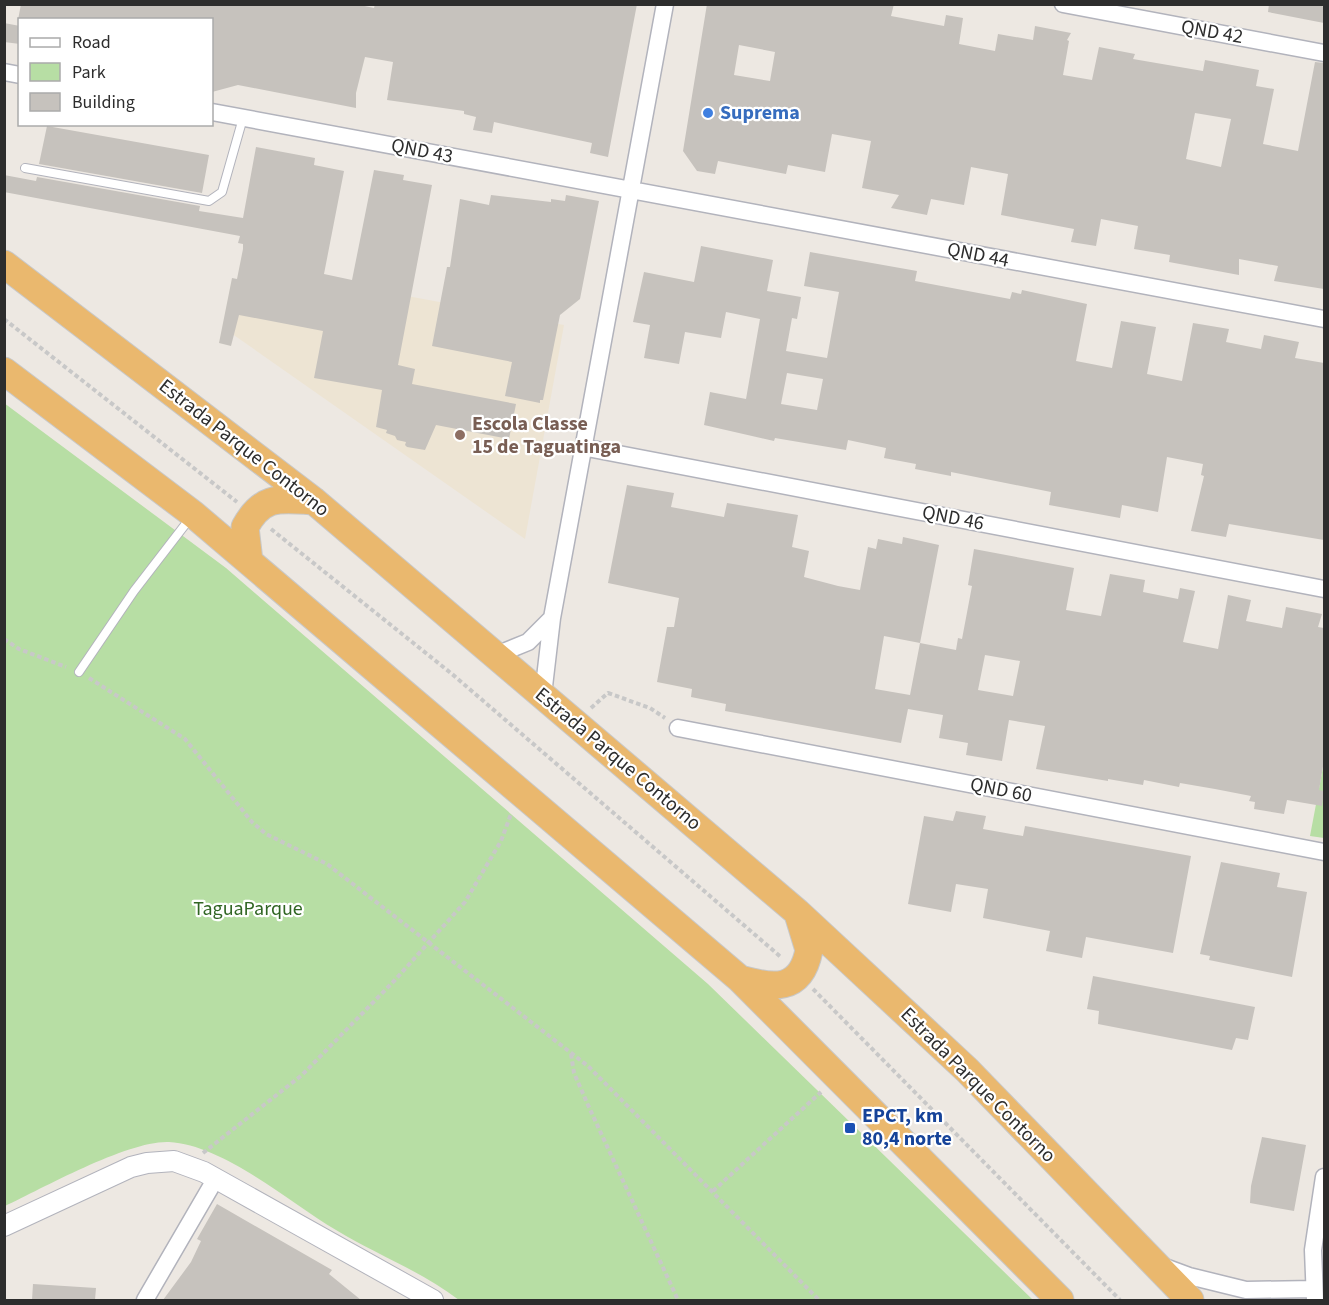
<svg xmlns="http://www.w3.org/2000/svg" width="1329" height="1305" font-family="'Source Sans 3',sans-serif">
<rect width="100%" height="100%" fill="#ede8e2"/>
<path fill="#ede4d3" d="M244 266 564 325 525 539 228 331Z"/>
<path fill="#b7dea4" d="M4 403 226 568 708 984 1033 1300H459C421 1271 377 1255 336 1230 289 1202 224 1145 169 1142 129 1140 43 1188 5 1206Z
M1324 762V838L1310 836Z"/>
<path fill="#c6c2bd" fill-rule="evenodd" d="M21 4H355L374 8 375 4H637L608 157 590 153 592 143 494 122 492 133 473 130 476 117 464 114V111L387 100 393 62 365 57 356 93V108L238 85 212 92V20H18Z
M707 4H894L891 16 944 26 946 15 963 18 959 44 995 51 998 34 1033 40 1035 26 1071 33 1067 40 1069 41 1063 75 1092 80 1099 47 1135 54 1133 59 1203 71 1205 60 1259 70 1256 86 1274 89 1263 144 1298 151 1315 62 1324 63V289L1274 281 1278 266 1239 259V275L1169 262 1170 255 1134 249 1138 226 1101 219 1096 246 1071 242 1074 229 1001 215 1008 174 971 167 964 205 931 199 927 215 891 208 899 195 862 188 871 141 832 134 825 172 788 165 786 174 718 161 715 174 697 171 683 151ZM739 45 775 52 770 81 734 75ZM1195 113 1231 119 1221 167 1186 159Z
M1269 4H1321L1324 8V23L1268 12Z
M4 23 20 26V44L4 42Z
M47 126 209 155 202 193 39 164Z
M256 147 315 158 314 165 344 171 324 274 352 280 374 170 404 175 403 180 432 185 398 365 415 369 412 384 516 404 509 439 436 425 425 450 407 447 405 445 406 442 397 440 395 436 386 433 387 430 376 427 382 390 314 378 323 331 239 315 231 346 219 343 232 278 237 279 243 249V244L238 243 240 236 4 192V175L36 181 37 177 200 206 199 211 243 218Z
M491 195 551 202V199L565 201 566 195 599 201 580 299 560 315 543 400H540V403L505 396 512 362 432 346 447 267H450L460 199 489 205Z
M701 246 773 260 767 291 801 297 797 319 792 318 786 351 827 358 839 292 804 286 810 252 917 271 915 281 1010 299 1012 292 1021 294 1022 290 1087 304 1076 361 1112 368 1121 321 1156 327 1147 374 1182 381 1193 323 1229 329 1226 342 1261 349 1264 335 1299 342 1295 358 1324 363V540L1229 524 1226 537 1191 531 1204 476 1201 475 1203 464 1167 457 1158 512 1122 505 1120 518 1049 505 1051 492 951 472V476L915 469 916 464 884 458 886 448 848 440 846 450 775 438 774 441 704 425 710 392 746 399 760 319 726 312 721 338 685 332 679 364 644 358 650 325 633 322 644 272 694 282ZM787 373 823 379 817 410 781 404Z
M627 485 674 493 671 507 724 517 727 503 798 515 792 547 809 551 804 577 838 586 860 590 868 547 876 549 878 539 902 544 903 537 939 545 920 643 884 636 875 689 910 695 920 643 956 650 958 638 962 639 972 586 968 585 974 549 1074 568 1066 610 1101 616 1110 574 1145 580 1143 592 1178 599 1180 588 1195 591 1183 642 1218 649 1228 595 1251 600 1246 621 1282 628 1286 607 1322 614 1318 627 1324 628V761L1319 790 1324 791 1322 806 1287 800 1284 814 1254 809 1255 802 1249 801 1251 796 1215 789 1180 783 1179 787 1144 780 1143 785 1108 779V781L1036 769 1045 726 1009 720 1002 761 966 755 968 743 939 738 943 715 908 709 901 743 725 711 726 704 691 697 692 689 657 682 667 627H674L679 598 608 583ZM985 655 1020 661 1013 696 978 690Z
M956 811 986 816 983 829 1023 836 1025 826 1191 856 1173 953 1086 937 1082 958 1046 951 1050 931 983 918 988 889 956 884 951 912 908 904 924 816 953 821Z
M1221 862 1280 873 1277 887 1307 892 1292 977 1209 960 1210 956 1200 954Z
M1093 976 1255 1007 1248 1040 1236 1038 1232 1050 1098 1024 1099 1011 1087 1009Z
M1262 1137 1306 1145 1294 1211 1250 1203 1251 1186Z
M217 1204 332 1270 329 1274 361 1300H163L191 1262 201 1241 197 1239Z
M33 1284 96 1288 95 1300H32Z"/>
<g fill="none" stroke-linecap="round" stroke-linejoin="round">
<defs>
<path id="service" d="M25 168 209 201 222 192 243 118
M79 672 134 591 191 517"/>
<path id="minor" d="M1063 4 1324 53
M4 72 20 75
M212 112 1324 319
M582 447 1324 589
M496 655 528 642 552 618
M543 695 552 618 665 4
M678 728 1324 852
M1162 1266 1189 1276 1246 1290 1314 1289
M145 1300 216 1178
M1315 1300 1313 1250 1324 1177"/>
<path id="tertiary" d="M4 1226 131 1167 147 1163 174 1161 204 1172 433 1300"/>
<path id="trunk" d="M4 264 314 501 797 912 967 1070 1190 1300
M4 371 193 514 740 979 1060 1300
M249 561 245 527C263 494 281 499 314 501
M740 979C772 988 801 993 809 950L798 914"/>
</defs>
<use href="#service" stroke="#b2b3bc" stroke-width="10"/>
<use href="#minor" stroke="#b2b3bc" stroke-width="19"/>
<use href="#tertiary" stroke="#b2b3bc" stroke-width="22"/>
<use href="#trunk" stroke="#c8c8c8" stroke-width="29"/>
<path stroke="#c8c8c8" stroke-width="4" stroke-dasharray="4.5 3" stroke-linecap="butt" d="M4 319 237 502
M271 529 452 674 782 958
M4 639 19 649 66 667
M89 678 185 739 252 822 266 834 327 864 588 1066 819 1300
M591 708 608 693 650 708 665 718
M813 989 1120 1300
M571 1054 574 1073 588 1105 678 1300
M203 1153 302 1075 395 980 465 902 501 841 511 814
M713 1191 821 1092"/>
<use href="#service" stroke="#fff" stroke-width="8"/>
<use href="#minor" stroke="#fff" stroke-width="16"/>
<use href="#tertiary" stroke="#fff" stroke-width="20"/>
<use href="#trunk" stroke="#eab86e" stroke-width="27"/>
</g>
<circle fill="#3f7fe0" stroke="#fff" stroke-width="2" cx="708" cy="113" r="6"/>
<circle fill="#8d6e63" stroke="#fff" stroke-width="2" cx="460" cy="435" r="6"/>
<rect fill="#1a4fb4" stroke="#fff" stroke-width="2" x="844" y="1122" width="12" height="12" rx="3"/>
<g text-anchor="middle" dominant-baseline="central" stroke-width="4.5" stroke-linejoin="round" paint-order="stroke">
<g font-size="20" fill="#2d2d2d" stroke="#fff">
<text transform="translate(1212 32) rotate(10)">QND 42</text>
<text transform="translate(422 151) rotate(11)">QND 43</text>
<text transform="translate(978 255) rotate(11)">QND 44</text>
<text transform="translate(244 448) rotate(38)">Estrada Parque Contorno</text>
<text transform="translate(953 518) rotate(11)">QND 46</text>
<text transform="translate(618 759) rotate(40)">Estrada Parque Contorno</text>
<text transform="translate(1001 790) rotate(11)">QND 60</text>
<text transform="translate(978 1085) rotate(45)">Estrada Parque Contorno</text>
</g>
<g font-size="20" font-weight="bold" fill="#366cbe" stroke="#fff" text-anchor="start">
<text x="720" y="113">Suprema</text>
</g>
<g font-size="20" font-weight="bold" fill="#785e54" stroke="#fff" text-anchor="start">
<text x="472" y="424">Escola Classe<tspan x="472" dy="23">15 de Taguatinga</tspan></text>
</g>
<g font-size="20" fill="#306523" stroke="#fff">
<text x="248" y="909">TaguaParque</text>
</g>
<g font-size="20" font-weight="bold" fill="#164399" stroke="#fff" text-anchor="start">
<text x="862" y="1116">EPCT, km<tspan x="862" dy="23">80,4 norte</tspan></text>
</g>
</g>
<rect width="1329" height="1305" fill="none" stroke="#2d2d2d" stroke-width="12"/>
<rect x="18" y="18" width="195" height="108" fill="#ffffff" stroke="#ababab" stroke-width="1.5"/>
<rect x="30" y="38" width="30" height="9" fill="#ffffff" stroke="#ababab" stroke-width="1.5"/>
<text x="72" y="48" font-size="18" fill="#2d2d2d">Road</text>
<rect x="30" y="63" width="30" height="18" fill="#b7dea4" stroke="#ababab" stroke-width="1.5"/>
<text x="72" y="78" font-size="18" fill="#2d2d2d">Park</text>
<rect x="30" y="93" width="30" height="18" fill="#c6c2bd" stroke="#ababab" stroke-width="1.5"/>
<text x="72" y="108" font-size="18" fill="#2d2d2d">Building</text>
</svg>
